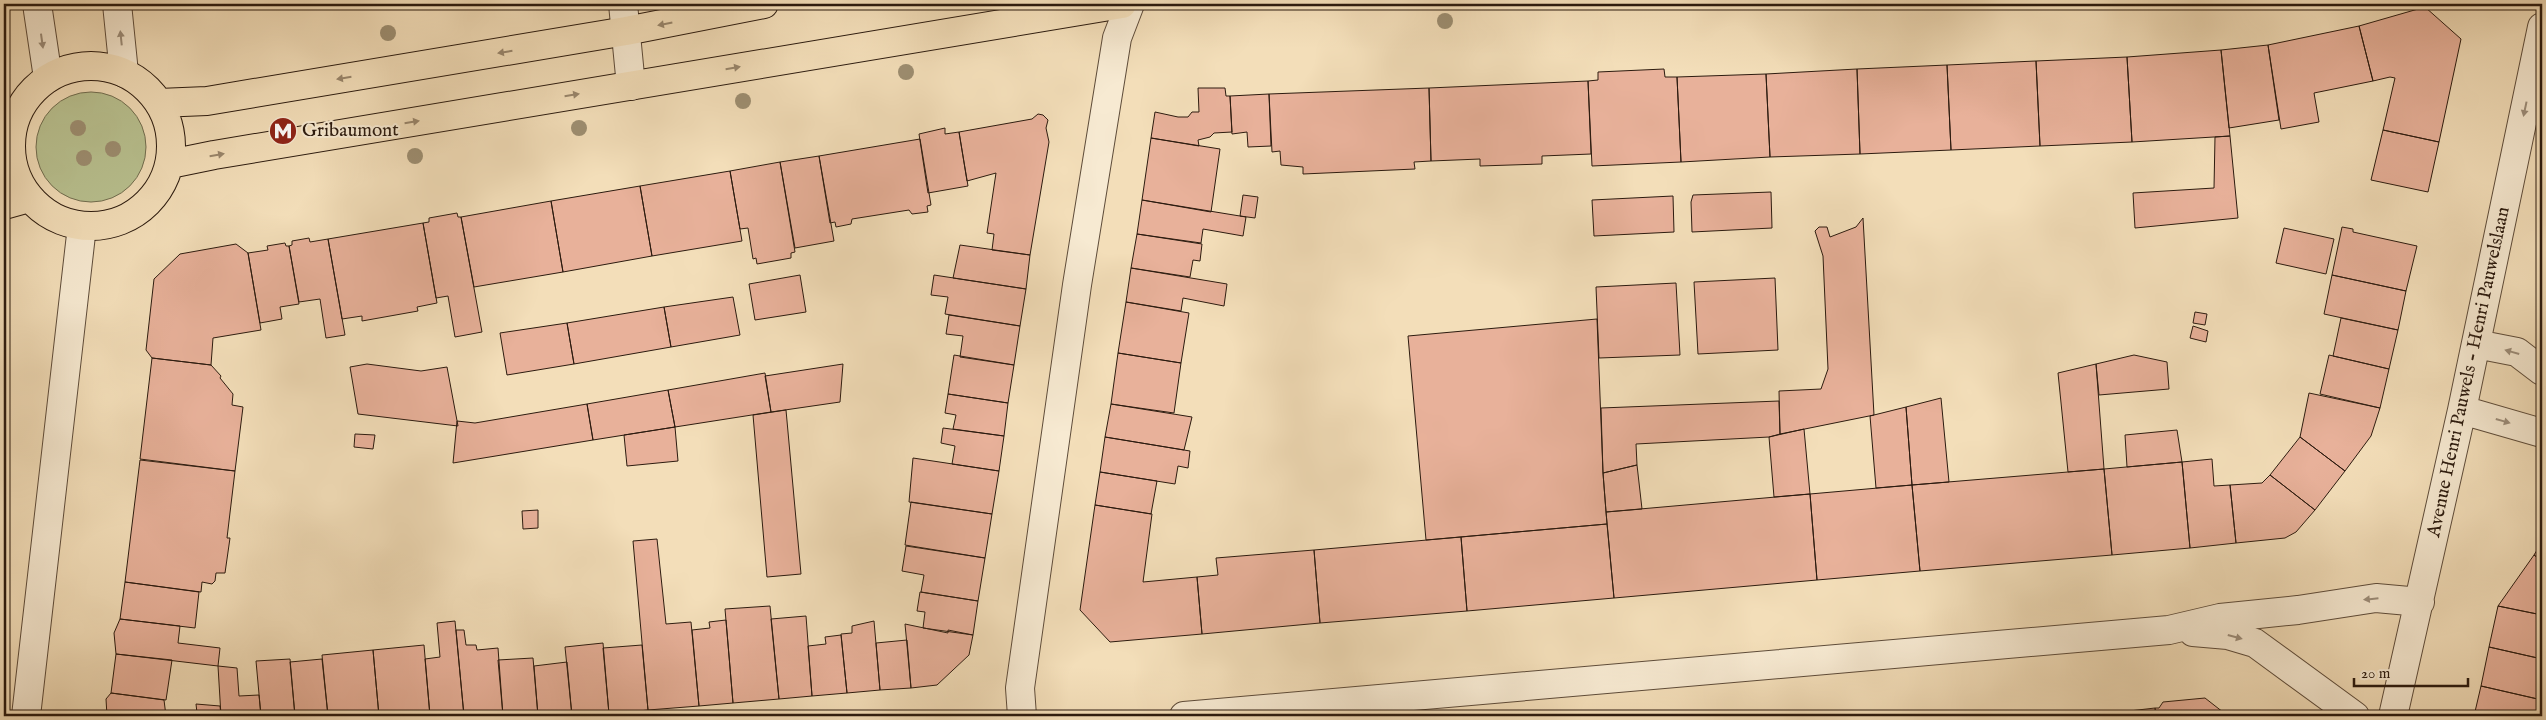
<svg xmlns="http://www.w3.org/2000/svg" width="2546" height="720" font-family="'IM FELL English',serif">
<rect width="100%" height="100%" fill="#f3deb9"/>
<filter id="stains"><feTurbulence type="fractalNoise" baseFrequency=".004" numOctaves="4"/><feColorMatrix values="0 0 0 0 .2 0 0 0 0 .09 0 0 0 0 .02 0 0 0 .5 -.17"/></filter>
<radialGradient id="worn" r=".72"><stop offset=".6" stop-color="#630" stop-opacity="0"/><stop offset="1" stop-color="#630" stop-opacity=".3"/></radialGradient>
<path fill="#b9c291" stroke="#726e50" d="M36 147a55 55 0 1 1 110 0a55 55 0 1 1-110 0Z"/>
<path fill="#e8b19a" stroke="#2c1b0f" d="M2425 7 2461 39 2439 142 2383 130 2395 78 2390 77 2373 81 2359 26Z
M2359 26 2373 81 2314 93 2319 122 2281 129 2268 45Z
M2268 45 2279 120 2229 128 2221 50Z
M2221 50 2230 136 2132 142 2127 57Z
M2127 57 2132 142 2040 146 2036 61Z
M2036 61 2040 146 1951 150 1947 65Z
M1947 65 1951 150 1860 154 1857 69Z
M1664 69 1665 77H1677L1681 162 1592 166 1588 81 1598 80V72Z
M1857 69 1860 154 1770 157 1766 74Z
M1766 74 1770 157 1681 162 1677 77Z
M1588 81 1591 154 1542 156V164L1480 166V159L1431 161 1429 88Z
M1198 88H1225L1226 96H1230L1232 132 1214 133 1210 137 1198 140 1199 146 1151 138 1155 112 1178 117H1188L1192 112H1199Z
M1429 88 1431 161 1414 162 1415 169 1303 174V167L1281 165 1280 151 1272 152 1269 94Z
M1269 94 1271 146 1248 147 1247 132 1232 134 1230 96Z
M1038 114 1043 115 1048 120 1046 128 1049 142 1030 255 992 250 994 234 987 233 996 173 967 181 959 132 1032 119Z
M945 128V134L959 132 968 186 928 193 919 134Z
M2383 130 2439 142 2428 192 2371 180Z
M2230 136 2238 218 2135 228 2133 193 2214 188 2215 137Z
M1151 138 1220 149 1211 212 1142 200Z
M920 139 931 205 927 206 928 212 912 214 909 210 852 219 851 224 836 227 835 222 830 223 819 156Z
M819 156 834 241 795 248 780 162Z
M780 162 795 252 791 253V258L757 264 756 258 753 259 748 228 740 229 730 171Z
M730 171 742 241 652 256 640 186Z
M640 186 652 256 563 272 551 201Z
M1771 192 1772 228 1692 232 1691 202 1693 195Z
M1243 195 1258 197 1255 218 1240 216Z
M1673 196 1674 232 1594 236 1592 200Z
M1142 200 1246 217 1243 236 1203 229 1201 243 1137 234Z
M551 201 563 272 474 287 461 217Z
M457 213 458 217H461L482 332 455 337 448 296 436 298 423 223 429 222V218Z
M1863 218 1874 415 1780 434 1779 391 1821 389 1828 369 1823 256 1815 231 1819 227H1827L1830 237 1856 227Z
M423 223 437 303 417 307 418 311 362 321V316L342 319 328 239Z
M2342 227 2353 229V232L2417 246 2406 291 2332 275Z
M2284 228 2334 239 2326 274 2276 263Z
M1137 234 1202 244 1200 261 1193 260 1190 277 1131 268Z
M309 238 310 242 328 239 345 335 326 338 320 299 299 302 289 246 292 245V241Z
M285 243 286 246H289L299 304 280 307 282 319 260 323 248 253 268 250 267 246Z
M236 244 248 253 261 330 213 338 211 365 152 358 146 350 154 279 180 254Z
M960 245 1030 255 1026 289 953 278Z
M1131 268 1227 284 1224 306 1183 298 1181 311 1126 302Z
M800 275 806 312 755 320 749 284Z
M934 275 1026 289 1020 326 945 314 948 297 931 295Z
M2332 275 2406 291 2398 330 2324 314Z
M1775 278 1778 350 1698 354 1694 282Z
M1676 283 1680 355 1599 358 1596 287Z
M733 297 740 335 671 347 664 307Z
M1126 302 1189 313 1181 363 1118 353Z
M664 307 671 347 574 364 567 323Z
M2195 312 2207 314 2205 325 2193 323Z
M949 315 1020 326 1014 365 960 357 963 336 946 334Z
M2341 318 2398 330 2389 369 2333 356Z
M1597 319 1603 473 1607 524 1426 540 1408 336Z
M567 323 574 364 507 375 500 333Z
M2193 326 2208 331 2206 342 2190 338Z
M1118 353 1181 363 1174 413 1111 404Z
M954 355 1014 365 1008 403 948 394Z
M2134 355 2167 362 2169 389 2099 395 2096 364Z
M2329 355 2389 369 2380 408 2320 394Z
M152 358 211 365 221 376 220 378 233 394 232 405 243 407 235 471 140 459Z
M367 364 421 371 447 367 458 426 358 414 350 367Z
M843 364 840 402 771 412 765 376Z
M2096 364 2104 469 2068 472 2058 373Z
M765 373 771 412 675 427 668 390Z
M668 390 675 427 593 440 587 404Z
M2309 393 2380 408 2371 436 2345 471 2300 437Z
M948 394 1008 403 1004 436 953 429 956 415 945 413Z
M1941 398 1949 482 1912 485 1906 407Z
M1779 401 1780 434 1769 437 1636 444 1637 465 1603 473 1601 408Z
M587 404 593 440 453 463 457 421 475 423Z
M1111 404 1192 417 1184 450 1105 437Z
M1906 407 1912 485 1876 488 1870 416Z
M786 410 801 574 767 577 753 415Z
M675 427 678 461 627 466 624 435Z
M943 428 1004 436 999 471 952 464 955 446 941 443Z
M1804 429 1810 494 1774 497 1769 437Z
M2177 430 2182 462 2127 467 2125 435Z
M355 434 375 435 373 449 354 447Z
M1105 437 1190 451 1188 468 1178 466 1175 484 1100 472Z
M2300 437 2345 471 2315 510 2270 475Z
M913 458 999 471 992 514 909 502Z
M2212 459 2214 486 2230 485 2236 543 2190 548 2182 462Z
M140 460 235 471 227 538H230L225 573H216L215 581 212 584 202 582 201 592 125 582Z
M2182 462 2190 548 2112 555 2104 469Z
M1637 465 1642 509 1606 512 1603 473Z
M2104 469 2112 555 1920 571 1912 485Z
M1100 472 1157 481 1151 514 1095 505Z
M2270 475 2315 510 2296 532 2285 538 2236 543 2230 485 2262 483Z
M1912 485 1920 571 1817 580 1810 494Z
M1810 494 1817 580 1614 598 1606 512Z
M911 502 992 514 985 558 905 545Z
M1095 505 1152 514 1143 582 1197 577 1202 634 1110 642 1080 610Z
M538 510V528L523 529 522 511Z
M1607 524 1614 598 1467 611 1461 537Z
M1461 537 1467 611 1320 623 1314 550Z
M657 539 666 624 691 622 699 706 648 710 633 541Z
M2542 542V561L2534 555Z
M906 546 985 558 978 601 921 592 924 575 902 571Z
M1314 550 1320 623 1202 634 1197 577 1218 575 1216 558Z
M2534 555 2542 561V615L2498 606Z
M125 582 199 592 195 628 120 619Z
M920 592 978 601 973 635 923 628 925 612 917 611Z
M770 606 779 699 733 703 725 609Z
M2498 606 2542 615V659L2489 647Z
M806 616 812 696 779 699 771 619Z
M120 619 180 626 178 643 220 648 218 666 116 654 114 633Z
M726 620 733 703 699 706 692 630 710 628 709 622Z
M455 621 464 716H430L425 659 440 657 437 623Z
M874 621 880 690 847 693 841 634 852 633V626Z
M905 624 948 633V630L973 635 969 655 937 685 911 688Z
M456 630H464L466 645H476L477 650 498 648 503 716H464Z
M841 635 847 693 812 696 808 646 826 644 825 637Z
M907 640 911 688 880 690 876 643Z
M603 643 609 714 572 716 565 647Z
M424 645 430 716H379L373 650Z
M642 645 648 710 609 714 603 648Z
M2489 647 2542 659V700L2481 686Z
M373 650 379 716H328L322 655Z
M116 654 172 660 166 700 111 693Z
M533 658 538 716H503L498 660Z
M290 659 295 716H261L256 661Z
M322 659 328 716H295L290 662Z
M567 662 572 716H538L534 666Z
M218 666 237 668 239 696 259 695 261 716H221Z
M2481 686 2542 700V716H2474Z
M111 693 164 700 166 716 197 713 196 704 220 706 221 716H107L106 699Z
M2205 698 2228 716H2156L2155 708H2159L2163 702Z
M2155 708 2156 716H2113L2112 713Z
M2112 713 2113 716H2076Z"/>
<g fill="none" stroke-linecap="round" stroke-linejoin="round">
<defs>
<path id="minor" d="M37 4 48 78
M117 4 124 73
M623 4 631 86
M2476 344 2517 352 2542 371
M2462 410 2542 433
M2193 632 2228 635 2255 643 2355 716
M26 716 82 226
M1022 716 1020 688 1077 285 1117 38 1130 4
M1184 716 2169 630 2220 618 2298 610 2376 598 2420 602
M2393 716 2462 410 2542 27"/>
<path id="major" d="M11 146a80 80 0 1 1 160 0a80 80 0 1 1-160 0Z
M159 103 207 101 626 31 764 4
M170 164 214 155 1122 4
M4 205 29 198"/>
</defs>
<use href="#minor" stroke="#5e4c3a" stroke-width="30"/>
<use href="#major" stroke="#2c1b0f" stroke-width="30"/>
<use href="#minor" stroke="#f7ead2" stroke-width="28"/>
<use href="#major" stroke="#f3deb9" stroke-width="28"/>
</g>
<g fill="#9d8e71">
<circle cx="1445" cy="21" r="8"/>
<circle cx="388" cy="33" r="8"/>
<circle cx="906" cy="72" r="8"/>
<circle cx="743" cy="101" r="8"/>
<circle cx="78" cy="128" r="8"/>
<circle cx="579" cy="128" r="8"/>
<circle cx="113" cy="149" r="8"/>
<circle cx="415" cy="156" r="8"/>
<circle cx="84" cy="158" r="8"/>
</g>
<defs><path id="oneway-solid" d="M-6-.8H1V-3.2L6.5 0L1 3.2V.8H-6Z" transform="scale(1.25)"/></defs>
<g fill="#99866c">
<use href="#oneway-solid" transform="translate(665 24) rotate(169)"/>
<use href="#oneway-solid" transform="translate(505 52) rotate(171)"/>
<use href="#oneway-solid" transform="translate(733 68) rotate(-10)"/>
<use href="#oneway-solid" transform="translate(344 78) rotate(171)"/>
<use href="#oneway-solid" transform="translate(572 95) rotate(-9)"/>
<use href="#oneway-solid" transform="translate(412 122) rotate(-9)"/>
<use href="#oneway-solid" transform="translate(217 155) rotate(-10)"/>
</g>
<g fill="#9c8d7a">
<use href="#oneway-solid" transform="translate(121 38) rotate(-96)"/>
<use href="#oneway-solid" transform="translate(42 41) rotate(82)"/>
<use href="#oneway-solid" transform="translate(2525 109) rotate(102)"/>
<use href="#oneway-solid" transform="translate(2512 352) rotate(-164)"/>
<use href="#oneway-solid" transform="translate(2503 421) rotate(16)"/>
<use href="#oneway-solid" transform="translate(2371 599) rotate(174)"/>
<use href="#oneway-solid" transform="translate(2235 637) rotate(15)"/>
</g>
<defs>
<symbol id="metro-disc" viewBox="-11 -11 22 22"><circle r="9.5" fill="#8f2418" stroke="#f7ead2"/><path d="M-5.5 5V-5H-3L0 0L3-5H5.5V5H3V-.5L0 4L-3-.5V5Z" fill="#fff"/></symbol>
</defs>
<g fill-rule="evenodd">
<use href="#metro-disc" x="267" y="115" width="32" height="32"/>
</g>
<g text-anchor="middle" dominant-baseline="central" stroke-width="4" stroke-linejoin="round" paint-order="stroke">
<g font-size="19" fill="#2c1b0f" stroke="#f7ead2" text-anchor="start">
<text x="302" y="131">Gribaumont</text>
</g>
<g font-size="19" fill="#2c1b0f" stroke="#f7ead2">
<text transform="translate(2469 372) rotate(-78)">Avenue Henri Pauwels - Henri Pauwelslaan</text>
</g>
</g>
<rect width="2546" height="720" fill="none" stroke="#f3deb9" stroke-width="20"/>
<rect x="5" y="5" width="2536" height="710" fill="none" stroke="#2c1b0f" stroke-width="2.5"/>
<rect x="10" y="10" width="2526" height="700" fill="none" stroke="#2c1b0f"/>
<path d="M2354 678v8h114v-8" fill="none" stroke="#2c1b0f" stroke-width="2.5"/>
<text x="2361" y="678" font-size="15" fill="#2c1b0f" stroke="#f7ead2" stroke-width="4" paint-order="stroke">20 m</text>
<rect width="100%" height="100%" filter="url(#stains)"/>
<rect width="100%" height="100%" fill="url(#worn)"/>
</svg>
